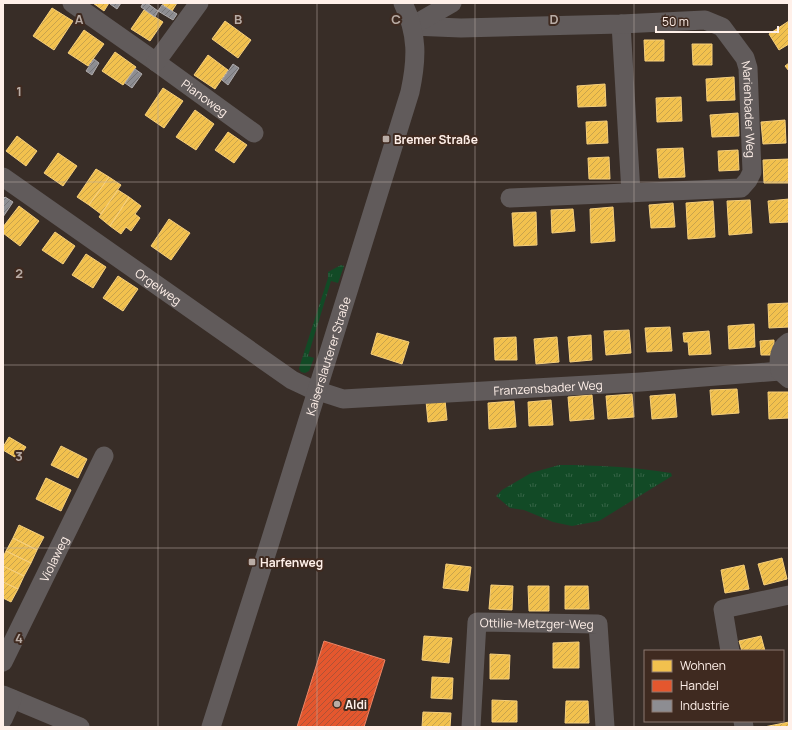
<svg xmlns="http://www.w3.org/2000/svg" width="792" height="730" font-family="Manrope,sans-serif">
<defs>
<pattern id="grass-tufts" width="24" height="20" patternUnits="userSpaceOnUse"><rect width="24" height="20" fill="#124a26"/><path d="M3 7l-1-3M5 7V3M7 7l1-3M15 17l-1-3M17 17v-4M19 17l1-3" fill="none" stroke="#366446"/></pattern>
<pattern id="homes-hatch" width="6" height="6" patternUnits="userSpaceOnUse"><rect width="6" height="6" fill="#f2c14e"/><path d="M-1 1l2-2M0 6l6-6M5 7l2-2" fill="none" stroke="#c8a34c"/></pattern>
<pattern id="shops-hatch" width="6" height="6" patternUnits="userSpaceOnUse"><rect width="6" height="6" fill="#e4572e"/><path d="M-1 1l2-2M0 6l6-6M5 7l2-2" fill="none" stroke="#af5236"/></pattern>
<pattern id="industry-hatch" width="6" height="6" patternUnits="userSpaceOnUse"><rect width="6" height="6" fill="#8d8d92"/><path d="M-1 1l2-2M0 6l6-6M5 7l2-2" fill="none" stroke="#767577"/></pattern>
</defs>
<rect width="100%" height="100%" fill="#382d27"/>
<path fill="url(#grass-tufts)" d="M341 265 344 266 338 283 331 281 308 356 314 358 309 371 305 373 301 372 299 369 300 365 328 278V272Z
M559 465C597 465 634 467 671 473L672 476 599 521 572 526 553 522 524 510 510 508 496 496 502 490 531 473Z"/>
<path fill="url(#homes-hatch)" stroke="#f6cf7c" d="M93 3H109L104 11Z
M161 3H177L172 11Z
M52 8 73 21 54 50 33 36Z
M144 10 163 22 150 41 131 29Z
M225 21 251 40 238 58 212 39Z
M789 21V44L779 50 769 34Z
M84 30 104 44 88 66 68 53Z
M644 40H664V61H645Z
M692 44H712V65H693Z
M115 52 136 67 123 85 102 71Z
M208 55 228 70 215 89 194 75Z
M789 63V71L785 66Z
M734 77 735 100 707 101 706 79Z
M605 84 606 106 578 107 577 86Z
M163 88 183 101 164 128 145 115Z
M681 97 682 121 657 122 656 98Z
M195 110 214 124 196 150 176 137Z
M738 113 739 136 712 137 710 115Z
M785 120 786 143 763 144 761 122Z
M607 121 608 143 587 144 586 122Z
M228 132 247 145 234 163 215 150Z
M17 136 37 151 26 166 6 151Z
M683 148 685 177 659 178 657 149Z
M738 150 739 170 719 171 718 151Z
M58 153 77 166 63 186 44 173Z
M609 157 610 179H589L588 158Z
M789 159V183H764L763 160Z
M96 169 109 177 89 205 77 197Z
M109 177 121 185 101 214 89 205Z
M118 190 129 197 110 226 99 217Z
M129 197 141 206 135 214 140 218 131 231 126 227 121 234 110 226Z
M789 199V222L770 223 768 201Z
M750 200 752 233 729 235 727 201Z
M713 201 715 237 688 239 686 203Z
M673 203 675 227 651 228 649 205Z
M19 206 39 221 20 246 3 233V227Z
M613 207 615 241 591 243 590 209Z
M573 209 575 231 552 233 551 210Z
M536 212 537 245 514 246 512 213Z
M169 219 190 233 171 260 151 246Z
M55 232 75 246 63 264 42 250Z
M86 254 106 267 93 288 72 275Z
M118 276 138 289 123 311 103 298Z
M789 303V327L769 328 768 304Z
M754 324 755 347 729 349 728 326Z
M670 327 672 351 647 352 645 328Z
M629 330 631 353 606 355 604 331Z
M709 331 711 354 689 355 688 342H684L683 333Z
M377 333 409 342 402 364 371 354Z
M591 335 592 360 570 362 568 337Z
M516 337 517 360H495L494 338Z
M557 337 559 362 536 364 534 339Z
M774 340V355H761L760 341Z
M737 389 739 413 712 415 710 390Z
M768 392H789V418L769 419Z
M632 394 634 417 608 419 606 396Z
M675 394 677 417 652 419 650 396Z
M592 395 594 419 570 421 568 397Z
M445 400 447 420 428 422 426 401Z
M551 400 553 425 529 426 528 402Z
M514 401 516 427 489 429 488 403Z
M9 437 26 447 18 459 3 450V447Z
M61 446 87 459 78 478 51 465Z
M46 478 71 490 61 511 36 499Z
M19 525 44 537 37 550 13 538Z
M13 538 37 550 31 563 6 551Z
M6 551 31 563 24 576 3 566V557Z
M782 558 787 579 764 585 758 564Z
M446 564 471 567 468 591 443 588Z
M744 565 749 589 725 593 721 570Z
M3 566 24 576 18 589 3 582Z
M3 582 18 589 11 602 3 598Z
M491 585 513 586 512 610 489 609Z
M528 586H549V611H529Z
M565 586H588L589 609H565Z
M424 636 452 638 449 663 422 660Z
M761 636 765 651H742L739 641Z
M579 642V668H553V643Z
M490 654 510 655 509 679H490Z
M432 677 453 678 452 699 431 698Z
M492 700 517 701V722H492Z
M566 701H588L589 723H565Z
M423 712 451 713 450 727H422Z
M789 722V727H764Z"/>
<path fill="url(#shops-hatch)" stroke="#ec8566" d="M324 641 385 660 364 727H297Z"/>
<path fill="url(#industry-hatch)" stroke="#afabac" d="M111 3H121L117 9 110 4Z
M143 3H147L158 11 155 17 141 7Z
M162 5 177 14 173 20 158 11Z
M94 59 99 63 92 75 86 71Z
M233 64 239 68 228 85 222 80Z
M135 69 142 74 132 88 125 83Z
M5 197 13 202 3 217V199Z"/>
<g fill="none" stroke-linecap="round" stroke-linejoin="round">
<g stroke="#615b5b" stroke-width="19">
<path id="s1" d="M72 3 156 62 254 133"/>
<path d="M621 24 631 193"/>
<path id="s2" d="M412 26 461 28 621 24 705 20 722 27 745 58 748 68 752 172 748 180 741 188 510 198"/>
<path d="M412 26 452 3"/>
<path d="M156 62 199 3"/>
<path id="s3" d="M3 177 292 380 309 388 343 399 641 382 780 371"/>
<path d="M789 342C778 349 778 360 780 371L789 379"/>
<path d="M730 651 723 609 789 595"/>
<path id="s4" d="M3 662 104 456"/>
<path d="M3 695 80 727"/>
<path d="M3 719 12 699"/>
<path d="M743 721 744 727"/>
<path id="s5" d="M211 727 270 542 410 92C417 59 418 34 403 3"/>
<path id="s6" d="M471 727 477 622 598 624 605 727"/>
</g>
</g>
<path fill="none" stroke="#b9aca5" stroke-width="1" stroke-opacity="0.55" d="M158 3V727M317 3V727M475 3V727M634 3V727M3 182H789M3 365H789M3 548H789"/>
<g fill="#b9aca5" stroke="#3f2a20" stroke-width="1.5">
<rect x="382" y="135" width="8" height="8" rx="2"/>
<rect x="248" y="558" width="8" height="8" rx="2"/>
<circle cx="337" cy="704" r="4"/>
</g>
<g text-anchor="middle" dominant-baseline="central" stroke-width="4" stroke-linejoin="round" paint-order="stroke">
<g font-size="12" fill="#fff0e9" stroke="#3f2a20">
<text stroke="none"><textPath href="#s1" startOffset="163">Pianoweg</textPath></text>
<text stroke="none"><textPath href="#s2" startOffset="402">Marienbader Weg</textPath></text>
<text stroke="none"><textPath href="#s3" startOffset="190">Orgelweg</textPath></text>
<text stroke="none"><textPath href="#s5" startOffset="389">Kaiserslauterer Straße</textPath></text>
<text stroke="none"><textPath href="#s3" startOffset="613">Franzensbader Weg</textPath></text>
<text stroke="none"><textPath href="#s4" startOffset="115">Violaweg</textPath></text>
<text stroke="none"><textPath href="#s6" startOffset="165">Ottilie-Metzger-Weg</textPath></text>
</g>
<g font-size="12" font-weight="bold" fill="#fff0e9" stroke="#3f2a20" text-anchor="start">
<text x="394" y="139">Bremer Straße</text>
<text x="260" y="562">Harfenweg</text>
<text x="345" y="704">Aldi</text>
</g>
</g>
<g font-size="13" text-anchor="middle" font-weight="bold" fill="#b9aca5" stroke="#3f2a20" stroke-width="4" stroke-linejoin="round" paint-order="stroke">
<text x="79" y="24">A</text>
<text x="238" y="24">B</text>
<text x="396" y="24">C</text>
<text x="554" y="24">D</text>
<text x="19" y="96">1</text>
<text x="19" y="278">2</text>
<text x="19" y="461">3</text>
<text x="19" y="643">4</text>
</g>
<rect width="792" height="730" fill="none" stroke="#fff0e9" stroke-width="8"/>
<rect x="644" y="650" width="140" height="72" fill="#3f2a20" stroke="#8c7970"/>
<rect x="652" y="660" width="20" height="12" fill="#f2c14e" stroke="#8c7970"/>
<text x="680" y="670" font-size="12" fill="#fff0e9">Wohnen</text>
<rect x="652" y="680" width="20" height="12" fill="#e4572e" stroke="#8c7970"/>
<text x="680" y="690" font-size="12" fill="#fff0e9">Handel</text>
<rect x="652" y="700" width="20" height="12" fill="#8d8d92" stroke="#8c7970"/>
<text x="680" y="710" font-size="12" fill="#fff0e9">Industrie</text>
<path d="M656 26v6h122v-6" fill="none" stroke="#fff0e9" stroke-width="2"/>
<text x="662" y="26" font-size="12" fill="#fff0e9" stroke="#3f2a20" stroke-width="3" paint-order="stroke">50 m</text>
</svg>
